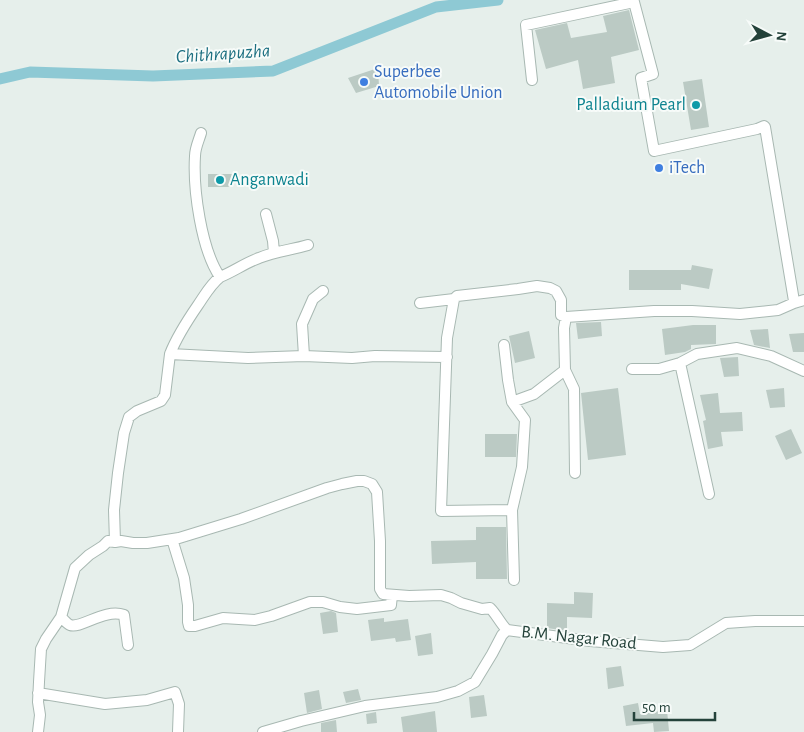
<svg xmlns="http://www.w3.org/2000/svg" width="804" height="732" font-family="'Alegreya Sans',sans-serif">
<rect width="100%" height="100%" fill="#e6efeb"/>
<g fill="none" stroke-linecap="round" stroke-linejoin="round">
<path stroke="#8ec9d4" stroke-width="11" d="M0 79 30 72 153 76 273 71 436 7 498 0"/>
</g>
<path fill="#bbcac4" d="M629 10 639 50 611 57 615 83 583 89 578 60 546 69 535 30 567 23 571 38 607 32 603 16Z
M378 68 379 86 356 93 348 78Z
M702 79 709 127 691 130 683 82Z
M208 174H232V187H208Z
M692 265 713 269 709 289 681 284V290H629V270H691Z
M601 322 602 336 578 339 576 323Z
M693 325H716V344L691 345V349L685 352 665 355 662 329Z
M768 329 770 348 754 345 750 330Z
M529 331 535 358 515 363 509 336Z
M804 333V352H793L789 334Z
M738 357 739 376 724 377 720 358Z
M618 388 626 455 588 460 581 393Z
M784 388 785 407 770 408 766 390Z
M718 393 720 413 742 412 743 431 721 432 723 446 708 449 703 421 706 420 700 395Z
M791 429 802 453 786 460 775 436Z
M485 434H517L516 457H485Z
M476 527H506L507 579H476V562L432 564 431 541 476 540Z
M574 592 593 593 592 618 567 617V631L547 628V603L574 604Z
M331 611 336 613 338 632 323 634 320 613Z
M384 618V622L408 619 411 640 396 642 395 638 371 641 368 620Z
M431 633 433 654 418 656 415 636Z
M621 666 624 686 608 689 606 668Z
M358 689 361 700 346 703 343 692Z
M319 690 322 709 307 713 304 693Z
M484 695 487 716 471 718 469 697Z
M638 703 640 714 667 710 669 731 654 732 653 723 626 726 623 706Z
M435 711 437 732H403L401 717Z
M376 712 377 723 367 724 366 714Z
M336 720 337 732H321V723Z"/>
<g fill="none" stroke-linecap="round" stroke-linejoin="round">
<defs>
<path id="street" d="M532 80 526 25 634 2 653 74 641 78 654 151 757 129 764 126 765 127 794 301V303L804 300
M266 214 273 241 274 253
M220 277C233 272 245 263 259 258 275 251 292 250 308 245
M420 303 454 299
M504 345 508 380 512 402 525 420 522 467 512 510 514 580
M170 354C177 336 187 321 198 305 205 295 210 285 220 277 201 249 193 189 195 156 195 148 199 140 201 133
M304 356 302 324 313 299 323 291
M680 363 709 494
M632 369H659L680 363 697 354 737 348 771 356 804 371
M565 370 574 389 575 473
M512 402 534 394 565 370 564 328 566 317
M512 510 441 511 447 338 454 299 457 296 518 289 537 286 550 288 556 291 561 300V315L566 317 654 311H692L740 314 778 310 794 303
M172 539 184 578 188 605V622L189 626H195L223 618 255 620 271 616 310 602H323L340 607 357 609 391 605 392 595
M115 542 114 510 118 473 124 433 129 417 137 411 161 401 165 395 170 354 248 358 304 356 352 358 375 356 447 357
M61 617C63 619 67 624 70 625 81 629 105 608 124 615L128 645
M38 693 105 704 147 700 175 692 179 704 178 732
M38 732 40 715 38 702 39 682 41 649 46 639 61 617 75 568 89 555 103 546 108 541 115 542 121 541 133 543H147L179 538 241 519 327 488 342 484 357 481H364L372 484 377 492 380 541V589L383 594 409 596 441 595 451 598 461 603 482 609 490 608C497 615 500 623 507 630
M263 732 301 721 365 706 437 697 458 691 475 682 492 654 502 635 507 630 590 641 663 647 690 645 726 623 755 621H804"/>
</defs>
<use href="#street" stroke="#a8b8b2" stroke-width="12"/>
<use href="#street" stroke="#fff" stroke-width="10"/>
</g>
<g fill="#3f7fe0" stroke="#f7fbf9" stroke-width="2">
<circle cx="364" cy="82" r="5"/>
<circle cx="659" cy="168" r="5"/>
</g>
<g fill="#0f9aa8" stroke="#f7fbf9" stroke-width="2">
<circle cx="696" cy="105" r="5"/>
<circle cx="220" cy="180" r="5"/>
</g>
<g text-anchor="middle" dominant-baseline="central" stroke-width="4" stroke-linejoin="round" paint-order="stroke">
<g font-size="18" fill="#366cbe" stroke="#f7fbf9" text-anchor="start">
<text x="374" y="72">Superbee<tspan x="374" dy="21">Automobile Union</tspan></text>
<text x="669" y="168">iTech</text>
</g>
<g font-size="18" fill="#0d838f" stroke="#f7fbf9" text-anchor="end">
<text x="686" y="105">Palladium Pearl</text>
<text x="230" y="180" text-anchor="start">Anganwadi</text>
</g>
<g font-size="18" fill="#24423a" stroke="#f7fbf9">
<text transform="translate(579 638) rotate(6)">B.M. Nagar Road</text>
</g>
<g font-size="19" font-style="italic" fill="#1c6f80" stroke="#f7fbf9">
<text transform="translate(223 54) rotate(-4)">Chithrapuzha</text>
</g>
</g>
<g transform="translate(769 35) rotate(96)" stroke="#f7fbf9" stroke-width="4" paint-order="stroke">
<path d="M0-4L9 19L0 12L-9 19Z" fill="#24423a"/>
<text y="-8" font-size="14" font-weight="bold" text-anchor="middle" fill="#24423a">N</text>
</g>
<path d="M634 712v8h81v-8" fill="none" stroke="#24423a" stroke-width="2.5"/>
<text x="642" y="712" font-size="15" fill="#24423a" stroke="#f7fbf9" stroke-width="4" paint-order="stroke">50 m</text>
</svg>
